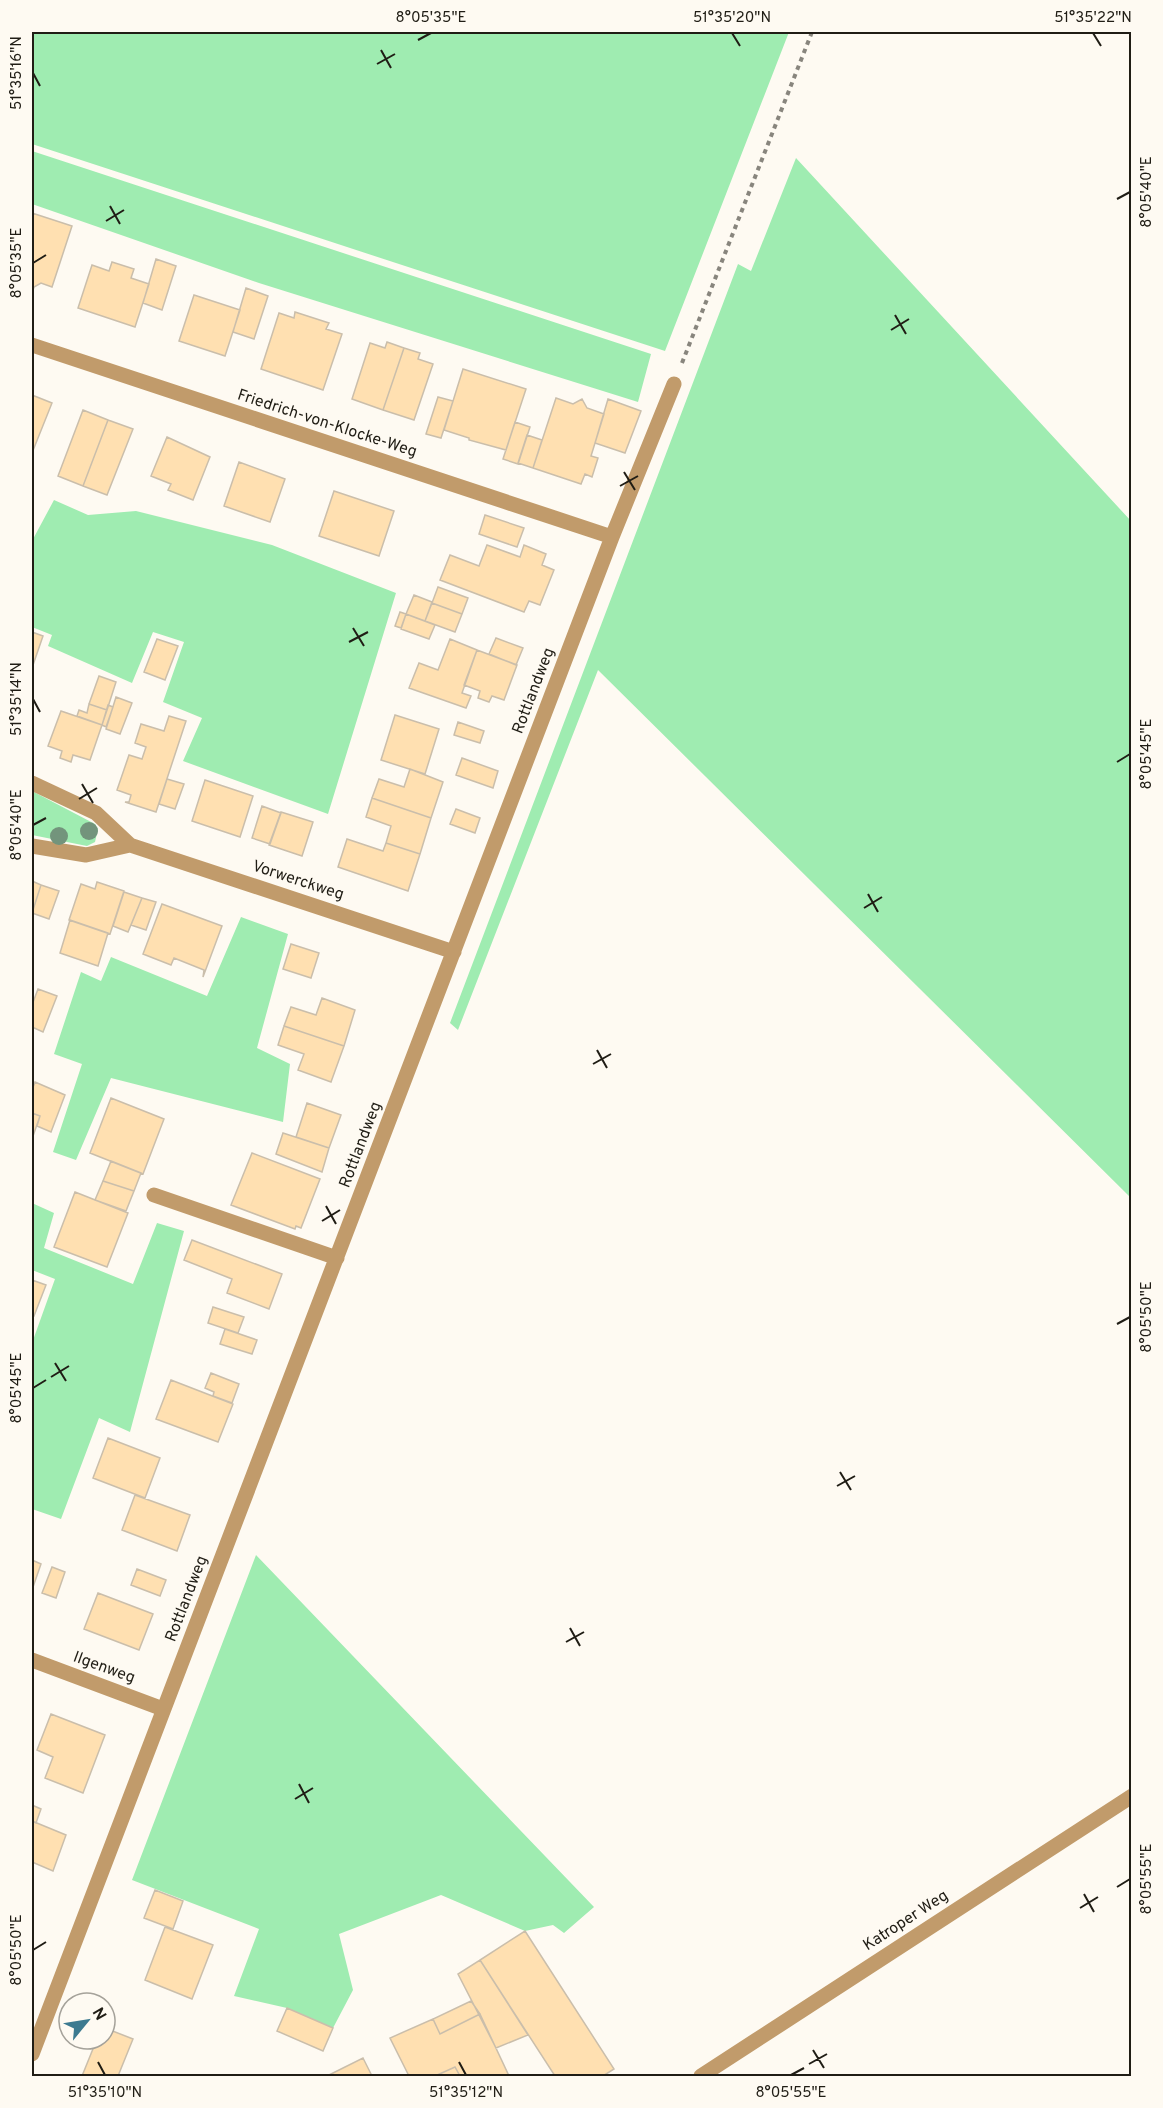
<svg xmlns="http://www.w3.org/2000/svg" width="1163" height="2108" font-family="Overpass,sans-serif">
<rect width="100%" height="100%" fill="#fefaf2"/>
<path fill="#9fecb1" d="M32 32H789L665 351 32 144Z
M32 151 651 354 638 402 259 283 32 204Z
M796 158 1131 521V1198L598 670 458 1030 450 1023 738 264 751 271Z
M54 500 88 515 136 511 272 545 396 593 328 814 183 761 202 718 163 702 184 642 153 632 132 683 48 646 52 635 32 627V541Z
M32 791 95 824 98 829 95 842 87 846 32 835Z
M241 917 288 934 257 1048 290 1064 283 1122 111 1078 76 1160 53 1152 82 1064 54 1054 81 972 101 981 111 957 207 996Z
M32 1203 54 1213 44 1248 133 1284 157 1223 184 1231 130 1432 99 1418 61 1519 32 1509V1343L55 1279 32 1270Z
M256 1555 594 1907 564 1933 553 1925 525 1931 441 1895 339 1934 353 1990 333 2028 287 2008 234 1996 259 1929 132 1880Z"/>
<path fill="#ffe0b1" stroke="#cabeab" stroke-width="1.5" d="M32 213 72 226 52 287 41 283 34 287 32 293Z
M156 259 176 266 162 310 143 303Z
M112 262 134 269 131 278 149 284 135 327 78 308 92 265 109 271Z
M246 288 268 296 254 339 233 332Z
M194 295 240 310 225 356 179 341Z
M295 312 329 323 326 329 342 334 323 390 261 369 279 313 294 318Z
M387 342 404 348 383 410 352 399 370 343 385 348Z
M404 348 420 353 418 359 433 364 414 420 383 410Z
M463 369 526 389 506 450 469 440V438L444 430Z
M32 395 52 403 32 453Z
M438 397 453 401 441 438 426 434Z
M556 398 573 404 582 399 587 408 604 414 591 456 598 458 592 477 585 474 581 484 533 468Z
M608 399 641 411 625 453 595 443Z
M83 410 108 420 83 486 58 476Z
M108 420 133 429 107 495 83 486Z
M515 422 530 427 518 464 503 459Z
M527 435 542 440 533 468 518 463Z
M167 437 210 457 193 500 168 490 171 484 151 476Z
M239 462 285 479 270 522 224 506Z
M334 491 394 511 379 556 319 536Z
M485 515 524 528 517 547 479 534Z
M487 545 520 557 524 545 546 554 542 565 554 570 540 605 529 601 524 612 440 580 450 555 479 566Z
M438 587 468 598 462 614 432 603Z
M414 595 432 602 425 621 406 614Z
M432 603 462 614 455 632 425 621Z
M400 612 406 614 401 628 395 626Z
M406 614 435 625 429 639 401 629Z
M32 632 43 636 33 665 32 664Z
M496 638 523 648 516 665 489 654Z
M157 639 178 646 165 680 144 672Z
M450 639 477 650 462 693 471 696 466 708 409 688 419 663 438 670Z
M477 650 517 665 504 700 492 696 489 702 478 698 480 691 464 685Z
M99 676 116 682 107 710 89 704Z
M116 697 132 703 120 734 106 729Z
M89 704 107 710 102 725 77 716 79 710 87 713Z
M108 705 113 707 106 727 102 725Z
M61 711 102 725 90 760 73 755 71 762 60 758 62 751 48 746Z
M395 715 439 729 425 774 381 760Z
M169 716 186 721 156 812 125 802H129L131 795 117 790 129 755 142 759 146 747 135 743 141 724 164 731Z
M458 722 484 731 480 743 454 735Z
M462 758 498 771 493 788 456 775Z
M410 769 443 782 431 818 372 798 379 779 404 787Z
M167 779 184 784 175 809 159 804Z
M205 780 253 796 240 837 192 821Z
M372 798 431 818 420 854 386 843 391 826 366 817Z
M262 806 281 813 270 844 252 838Z
M456 809 480 818 475 833 450 824Z
M281 812 313 822 302 856 269 845Z
M347 839 383 851 386 843 420 854 408 891 338 867Z
M32 881 41 885 32 913Z
M97 882 124 891 110 934 69 920 81 884 95 889Z
M41 885 59 891 49 919 32 913Z
M124 892 142 898 128 932 113 926Z
M142 898 156 902 146 930 131 925Z
M162 904 222 926 203 977 204 970 174 958 171 965 143 954Z
M70 920 108 933 98 966 60 953Z
M291 944 319 953 311 978 283 969Z
M38 989 57 996 43 1032 32 1027V1005Z
M322 998 355 1010 344 1046 284 1026 291 1007 316 1015Z
M284 1026 344 1046 331 1082 298 1070 304 1054 278 1045Z
M35 1082 65 1095 51 1132 37 1126 40 1116 32 1113V1090Z
M111 1098 164 1119 143 1174 90 1153Z
M307 1103 341 1115 329 1148 296 1137Z
M32 1113 40 1116 32 1139Z
M283 1133 329 1148 322 1172 276 1154Z
M252 1153 320 1179 301 1228 296 1226 295 1229 231 1205Z
M111 1161 141 1173 134 1191 103 1181Z
M103 1181 134 1191 126 1211 95 1200Z
M75 1192 128 1213 107 1267 54 1247Z
M192 1240 282 1274 269 1309 227 1293 232 1279 184 1260Z
M32 1280 46 1285 34 1316 32 1315Z
M213 1307 244 1317 238 1333 208 1323Z
M225 1329 257 1340 252 1354 220 1344Z
M211 1373 239 1384 232 1403 213 1396 214 1392 205 1388Z
M171 1380 233 1404 218 1442 156 1419Z
M108 1438 160 1458 145 1498 93 1478Z
M135 1495 190 1515 177 1551 122 1530Z
M32 1560 41 1564 32 1590Z
M52 1567 65 1572 56 1598 42 1593Z
M137 1569 166 1580 160 1596 131 1585Z
M98 1593 153 1614 139 1650 84 1629Z
M51 1714 105 1735 83 1793 45 1778 53 1757 37 1750Z
M32 1805 41 1809 36 1823 32 1821Z
M32 1821 66 1835 53 1871 32 1862Z
M155 1890 183 1901 173 1929 144 1918Z
M165 1927 213 1945 192 1999 145 1980Z
M525 1931 614 2069 603 2076H555L480 1960Z
M480 1960 528 2035 496 2048 458 1974Z
M471 2001 480 2014 440 2034 433 2019Z
M287 2008 333 2028 323 2051 277 2031Z
M480 2014 509 2076H460L455 2067 435 2076H409L390 2038 433 2019 440 2034Z
M105 2028 133 2039 118 2076H82L97 2039H105Z
M363 2058 372 2076H327Z
M455 2067 460 2076H435Z"/>
<g fill="none" stroke-linecap="round" stroke-linejoin="round">
<path stroke="#88857d" stroke-width="4" stroke-dasharray="4.5 4.5" stroke-linecap="butt" d="M682 363 812 32"/>
<path stroke="#c19b6b" stroke-width="15" d="M32 345 612 537
M32 783 96 813 130 845 454 952
M32 846 86 855 130 845
M154 1195 337 1258
M32 1660 163 1709
M32 2054 612 537 674 384
M701 2076 1132 1796"/>
</g>
<g fill="#73947c">
<circle cx="89" cy="831" r="9"/>
<circle cx="59" cy="836" r="9"/>
</g>
<path fill="none" stroke="#201d15" stroke-width="2" d="M732 33 740 46M1093 33 1101 46M418 40 431 33M381 50 391 68M377 64 395 54M33 73 40 86M1117 199 1130 192M110 206 120 224M106 221 124 210M33 263 46 255M895 315 906 334M891 330 909 319M624 472 635 490M620 486 638 476M353 628 364 646M349 642 368 632M33 699 40 712M1117 762 1130 754M82 784 93 803M79 799 97 788M33 825 46 818M868 894 878 912M864 908 882 897M597 1050 607 1068M593 1064 611 1054M326 1206 336 1224M322 1221 340 1210M1117 1324 1130 1317M55 1363 66 1381M51 1377 69 1366M33 1388 46 1380M840 1472 851 1490M837 1486 855 1476M570 1628 580 1646M566 1642 584 1632M299 1784 309 1803M295 1799 313 1788M1117 1887 1130 1879M1084 1894 1094 1912M1080 1908 1098 1897M33 1950 46 1942M813 2050 824 2068M98 2062 105 2075M459 2062 466 2075M809 2064 827 2054M791 2075 804 2068"/>
<g text-anchor="middle" dominant-baseline="central" stroke-width="4.5" stroke-linejoin="round" paint-order="stroke">
<g font-size="16" fill="#201d15" stroke="#fefaf2">
<text transform="translate(327 424) rotate(18)">Friedrich-von-Klocke-Weg</text>
<text transform="translate(534 691) rotate(-69)">Rottlandweg</text>
<text transform="translate(298 881) rotate(18)">Vorwerckweg</text>
<text transform="translate(361 1145) rotate(-69)">Rottlandweg</text>
<text transform="translate(187 1599) rotate(-69)">Rottlandweg</text>
<text transform="translate(104 1668) rotate(20)">Ilgenweg</text>
<text transform="translate(906 1921) rotate(-33)">Katroper Weg</text>
</g>
</g>
<rect width="1163" height="2108" fill="none" stroke="#fefaf2" stroke-width="66"/>
<g transform="translate(87 2021) rotate(60)"><circle r="28" fill="#fefaf2" stroke="#a5a29a" stroke-width="1.5"/>
<path d="M0-4.5L10 22L0 15L-10 22Z" fill="#3c7a90"/>
<text y="-9" font-size="16" font-weight="bold" text-anchor="middle" fill="#201d15">N</text>
</g>
<rect x="33" y="33" width="1097" height="2042" fill="none" stroke="#201d15" stroke-width="2"/>
<g font-size="15" text-anchor="middle" fill="#201d15">
<text x="431" y="22">8°05'35"E</text>
<text x="732" y="22">51°35'20"N</text>
<text x="1093" y="22">51°35'22"N</text>
<text transform="translate(16 73) rotate(-90)" y="5">51°35'16"N</text>
<text transform="translate(1146 192) rotate(-90)" y="5">8°05'40"E</text>
<text transform="translate(16 263) rotate(-90)" y="5">8°05'35"E</text>
<text transform="translate(16 699) rotate(-90)" y="5">51°35'14"N</text>
<text transform="translate(1146 754) rotate(-90)" y="5">8°05'45"E</text>
<text transform="translate(16 825) rotate(-90)" y="5">8°05'40"E</text>
<text transform="translate(1146 1317) rotate(-90)" y="5">8°05'50"E</text>
<text transform="translate(16 1388) rotate(-90)" y="5">8°05'45"E</text>
<text transform="translate(1146 1879) rotate(-90)" y="5">8°05'55"E</text>
<text transform="translate(16 1950) rotate(-90)" y="5">8°05'50"E</text>
<text x="105" y="2097">51°35'10"N</text>
<text x="466" y="2097">51°35'12"N</text>
<text x="791" y="2097">8°05'55"E</text>
</g>
</svg>
